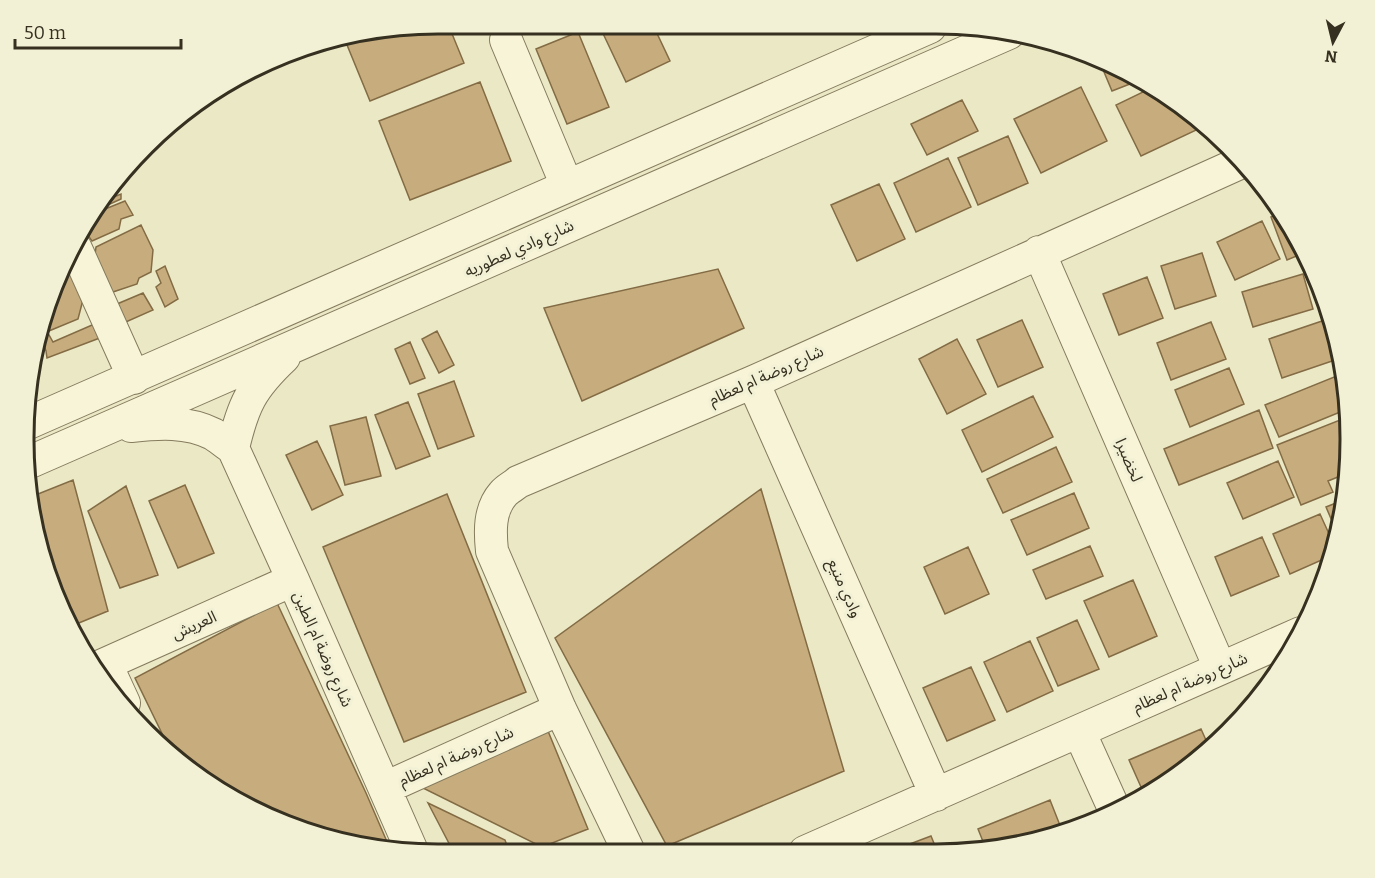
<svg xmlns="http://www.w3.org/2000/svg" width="1375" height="878" font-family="Bitter,'Noto Sans Arabic',serif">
<rect width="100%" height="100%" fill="#ebe8c6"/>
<path fill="#c7ad7e" stroke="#836b44" stroke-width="1.5" d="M439 24H448L464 63 370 101 345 40Z
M599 25H653L670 61 626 82Z
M578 32 609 107 567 124 536 49Z
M1099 60 1119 67 1140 80 1112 91Z
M480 82 511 161 410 200 379 121Z
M1081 87 1107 141 1041 173 1014 119Z
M1151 88 1207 125 1141 156 1116 105Z
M962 100 978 131 927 155 911 124Z
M1008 136 1028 183 978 205 958 158Z
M948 158 971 207 916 232 894 183Z
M117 179 121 188 105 195 110 186Z
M879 184 905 239 857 261 831 205Z
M121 194V199L97 210 101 202Z
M125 201 133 215 121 219 119 229 92 241 87 234H84L95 213Z
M1282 213 1306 252 1287 260 1271 217Z
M1262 221 1280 259 1235 280 1217 242Z
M141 225 153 250 151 272 139 278 137 284 107 294 94 262 96 247Z
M1202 253 1216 296 1175 309 1161 266Z
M165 266 178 299 165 307 156 287 161 283 156 271Z
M72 267 85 292 78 319 44 333 41 329 46 305 65 270Z
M718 269 744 328 582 401 544 308Z
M1303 274 1313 309 1253 327 1242 292Z
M1147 277 1163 318 1119 335 1103 294Z
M143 293 153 310 119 325 110 307Z
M1022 320 1043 367 998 387 977 340Z
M1325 320 1338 359 1282 378 1269 339Z
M99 322 105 336 47 358 46 351 41 338 49 335 53 342Z
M1211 322 1226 359 1171 380 1157 343Z
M437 331 454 365 439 373 422 339Z
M957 339 986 394 947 414 919 359Z
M410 342 425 378 410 384 395 349Z
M1229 368 1244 404 1190 427 1175 390Z
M1344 373 1350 408 1279 437 1265 405Z
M454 381 474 436 438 449 418 394Z
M1033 396 1053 437 982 472 962 430Z
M408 402 430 456 396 469 375 415Z
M1259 410 1273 448 1179 485 1164 449Z
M1350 416 1348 473 1328 481 1333 492 1301 505 1277 445Z
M366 417 381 476 345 485 330 426Z
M317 441 343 495 312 510 286 455Z
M1056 447 1072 482 1003 513 987 479Z
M1278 461 1294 497 1243 519 1227 483Z
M73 480 108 611 74 625 38 546 33 496Z
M185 485 214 553 178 568 149 501Z
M126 486 158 575 120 588 88 511Z
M761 489 844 771 667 846 555 638Z
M1074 493 1089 528 1027 555 1011 520Z
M447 494 526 692 404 742 323 547Z
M1346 499 1338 535 1326 507Z
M1320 514 1335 547 1333 555 1290 574 1273 534Z
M1262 537 1279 576 1231 596 1215 557Z
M1090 546 1103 576 1046 599 1033 570Z
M968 547 989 594 945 614 924 567Z
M1133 580 1157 636 1109 657 1084 601Z
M277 603 366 793 391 851 385 850 280 822 173 756 135 678Z
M1077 620 1099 669 1058 686 1037 638Z
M1030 641 1053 691 1007 712 984 662Z
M971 667 995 720 947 741 923 688Z
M1201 729 1210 749 1189 768 1145 796 1129 760Z
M548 731 588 829 542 847 423 788Z
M1050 800 1063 833 1044 840 986 849 978 829Z
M428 803 505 840 509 851H453Z
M931 836 938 853H886Z"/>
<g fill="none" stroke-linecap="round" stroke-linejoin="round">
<defs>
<path id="minor" d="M506 40 567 186
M76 249 134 378
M1039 252 1220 668
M753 382 936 795
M26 424 930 27
M131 426C159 423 187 421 213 434 220 438 226 444 233 448L293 580 412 851
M233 448C243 405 251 388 284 357
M30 462 1009 33
M106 664 124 703
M94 669 293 580
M1079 731 1116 813
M385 788 560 709
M629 852 560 709 492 551C490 532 489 510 503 494 507 489 514 486 518 482L753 382 1242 162
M805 852 1079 731 1301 633"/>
</defs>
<use href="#minor" stroke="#857b5d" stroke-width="34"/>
<use href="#minor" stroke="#f7f4d8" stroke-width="32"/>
</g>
<g text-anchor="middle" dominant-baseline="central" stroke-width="6" stroke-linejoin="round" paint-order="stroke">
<g font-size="16" fill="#363020" stroke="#f3f1d5">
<text transform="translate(519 248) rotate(-24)">شارع وادي لعطوريه</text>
<text transform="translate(766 375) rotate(-24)">شارع روضة ام لعظام</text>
<text transform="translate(1129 460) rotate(67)">لخضيرا</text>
<text transform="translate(845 588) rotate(66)">وادي منيع</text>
<text transform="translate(194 625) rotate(-24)">العريش</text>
<text transform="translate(323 649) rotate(66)">شارع روضة ام الطين</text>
<text transform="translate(1190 682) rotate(-24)">شارع روضة ام لعظام</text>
<text transform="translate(456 756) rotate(-24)">شارع روضة ام لعظام</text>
</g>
</g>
<path d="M0 0H1375V878H0ZM438 34H936A404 404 0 0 1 1340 438V440A404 404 0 0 1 936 844H438A404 404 0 0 1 34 440V438A404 404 0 0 1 438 34Z" fill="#f3f1d5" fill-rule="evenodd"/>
<path fill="none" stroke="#363020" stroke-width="3" d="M438 34H936A404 404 0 0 1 1340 438V440A404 404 0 0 1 936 844H438A404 404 0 0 1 34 440V438A404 404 0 0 1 438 34Z"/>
<g transform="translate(1333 42) rotate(187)" stroke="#f3f1d5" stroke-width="4.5" paint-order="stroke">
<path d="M0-4.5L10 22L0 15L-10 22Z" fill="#363020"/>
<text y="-9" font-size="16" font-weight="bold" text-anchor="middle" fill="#363020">N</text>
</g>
<path d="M15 39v9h166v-9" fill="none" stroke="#363020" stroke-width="3"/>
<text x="24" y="39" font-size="18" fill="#363020" stroke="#f3f1d5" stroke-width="4.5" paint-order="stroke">50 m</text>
</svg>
